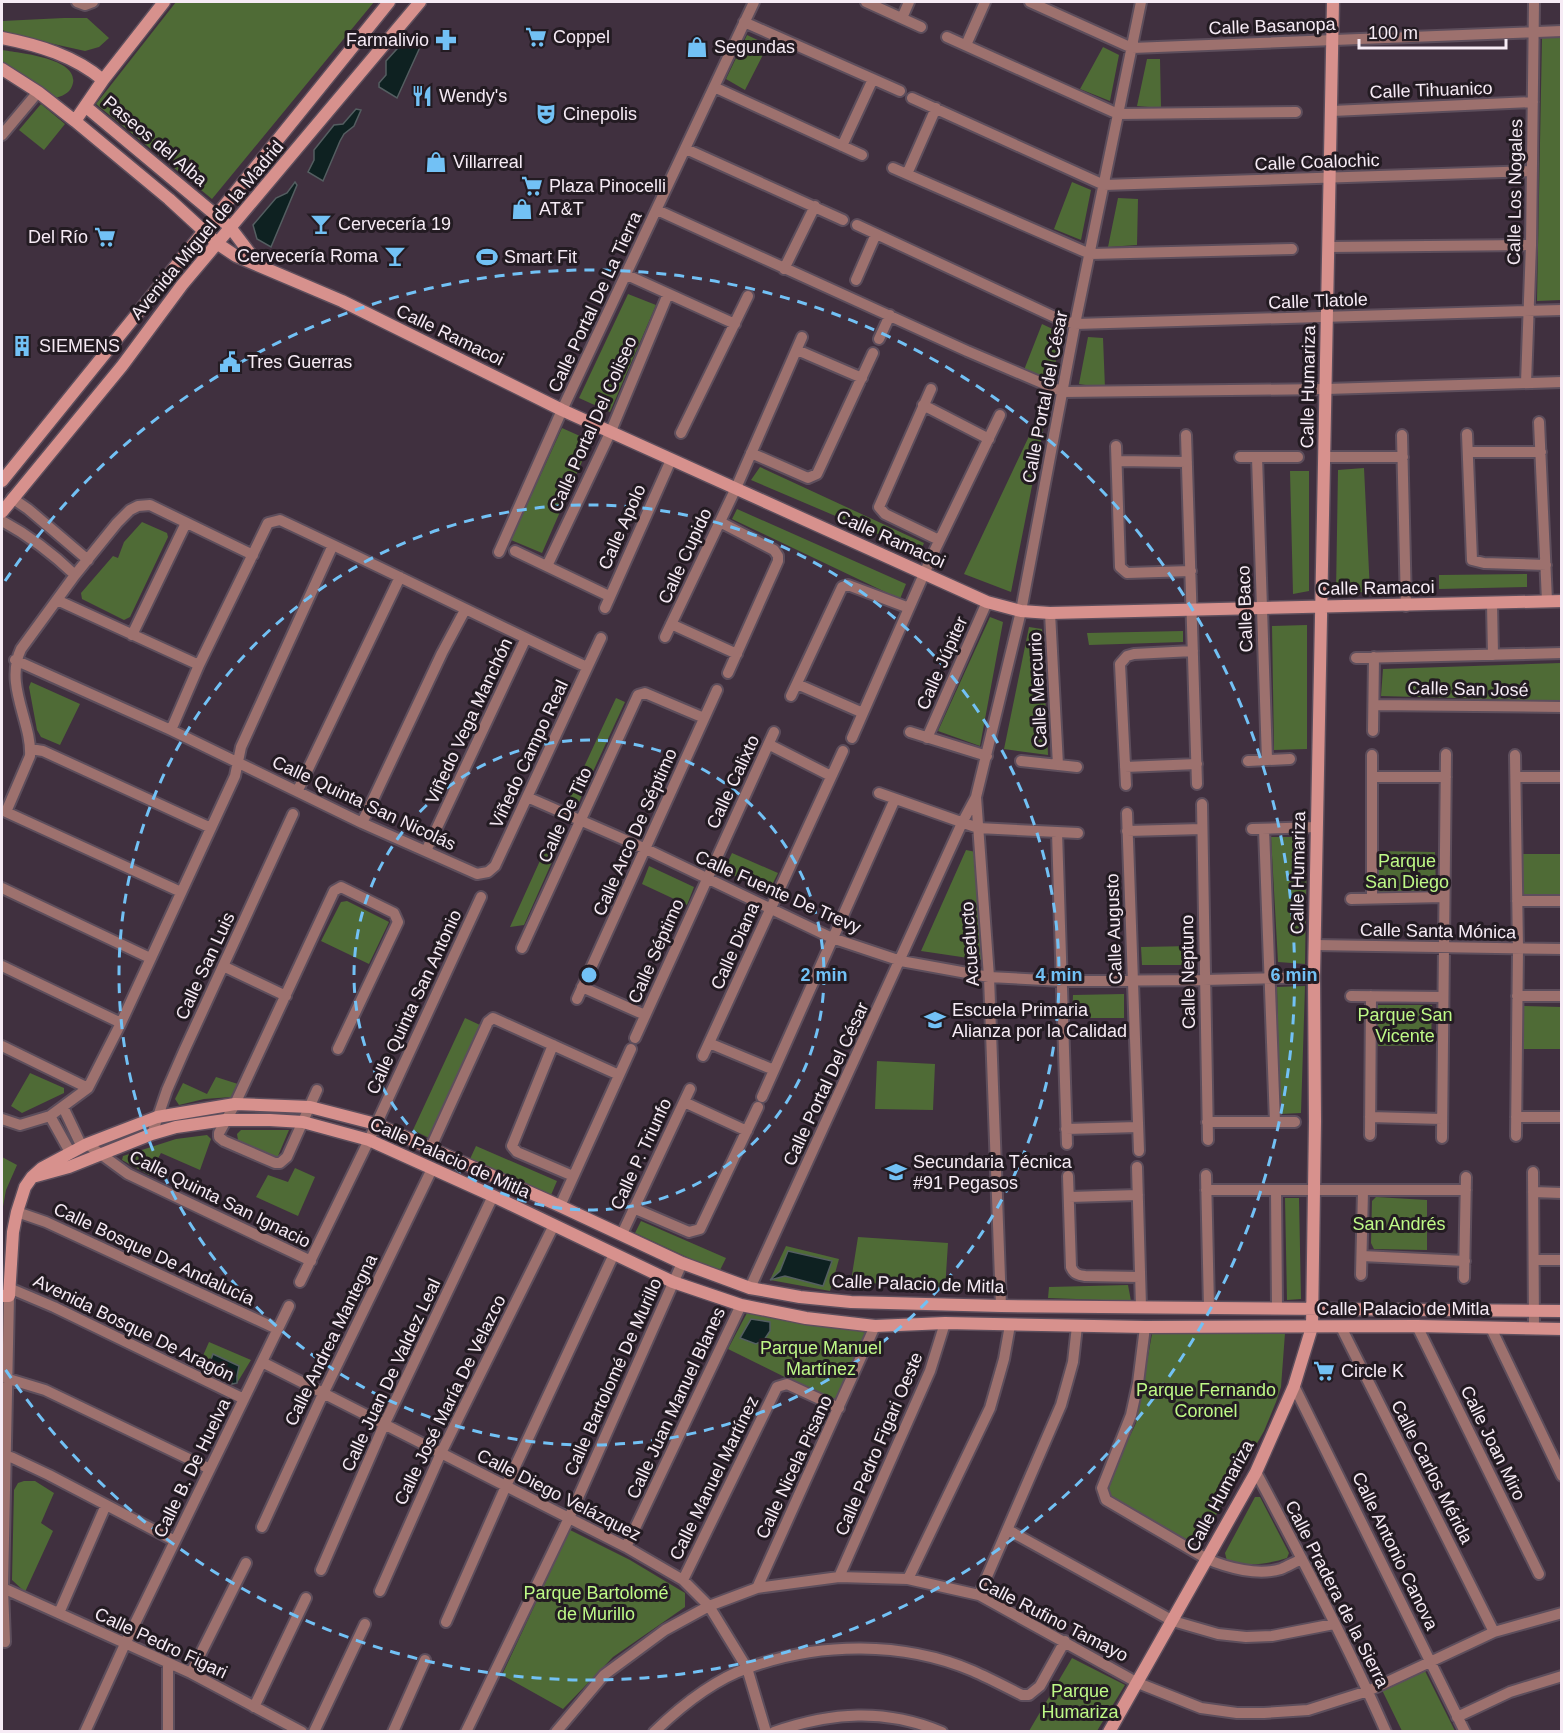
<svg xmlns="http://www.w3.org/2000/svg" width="1563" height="1733" font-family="Helvetica,sans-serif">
<rect width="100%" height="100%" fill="#40303f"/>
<path fill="#4f6b36" d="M176 2H374L212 199 96 104Z
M64 18H87L109 38 99 47 85 51 9 34 3 30 2 21Z
M747 35 768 45 745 90 726 79Z
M1561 37V300L1537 301 1542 38Z
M1103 47 1119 55 1110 101 1080 89Z
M2 50C19 53 78 58 73 83 71 92 65 95 56 98L2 65Z
M1147 59H1160L1161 108 1137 106Z
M41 104 65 124 44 150 19 130Z
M1072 182 1091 190 1081 240 1054 229Z
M1118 198 1138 199 1137 245 1108 247Z
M628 294 656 305 610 412 579 398Z
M1042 324 1061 333 1052 382 1024 370Z
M1088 337 1103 338 1105 388 1079 384Z
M1047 398 1048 405 1011 592 964 574Z
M562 428 591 441 542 553 511 540Z
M760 467 924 543 920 552 751 480Z
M1364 468 1370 592 1336 593 1338 470Z
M1290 471H1309V591L1293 594Z
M737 509 906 584 900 599 732 519Z
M142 522 167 533 168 537 130 617 124 620 82 599 81 593 113 556 118 558 124 542Z
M1527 574V587L1439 589V575Z
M990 617 1003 622 980 746 938 731Z
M1307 625V749L1274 750 1272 626Z
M1029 627 1042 629 1048 755 1004 749Z
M1183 631V642L1089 645 1087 633Z
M1561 663V701L1381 696 1383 669Z
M31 682 80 704 60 745 41 737 37 730 29 687Z
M616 698 625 702 579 802 570 797Z
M557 823 567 828 524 925 510 927Z
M1271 837H1307L1305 964 1278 962Z
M966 850 976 852 982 960 921 951Z
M1378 851 1435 852 1436 892H1377Z
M732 853 778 873 768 893 724 870Z
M1522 854H1561V896L1523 895Z
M649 866 694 887 687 905 642 884Z
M347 901 389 922 369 964 321 941 341 902Z
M1191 946V965H1142L1141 947Z
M1305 986 1301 1113 1280 1114 1277 987Z
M1124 994V1018H1072L1073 995Z
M1378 1005H1432L1431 1045 1378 1046Z
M1522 1006 1561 1007V1049H1521Z
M465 1018 480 1025 431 1139 413 1130Z
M877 1061 935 1064 933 1110 875 1109Z
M30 1073 64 1088V1093L22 1113 11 1106Z
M216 1077 238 1084 231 1097 204 1099 179 1105 175 1099 183 1083 207 1094Z
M241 1130H289L278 1156 271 1157 238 1140 237 1134Z
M207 1135 211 1139 200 1170 161 1153 149 1175 122 1160 123 1156 176 1139Z
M476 1146 557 1181 551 1195 470 1159Z
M2 1157 17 1165 6 1190 2 1212Z
M295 1168 315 1177 298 1216 256 1197 268 1175 288 1182Z
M1376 1197 1427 1200V1250L1374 1249 1371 1243 1372 1201Z
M1285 1198H1299L1301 1299 1287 1300Z
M641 1221 726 1258 719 1272 635 1233Z
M858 1237 948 1243 945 1290 851 1281Z
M786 1246 839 1259 830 1291 770 1280Z
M1128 1285 1131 1301 1048 1298 1049 1287Z
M748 1311 868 1333 837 1403 728 1349Z
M1285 1333 1281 1387 1276 1402 1264 1431 1199 1545 1120 1507 1112 1499 1109 1490 1110 1479 1136 1423 1152 1334Z
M209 1342 251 1360 237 1383 230 1384 198 1367Z
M24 1481H35L54 1493 41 1523 53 1531 25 1592 12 1580 14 1490 18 1483Z
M1255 1497H1260L1289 1553 1287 1558C1268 1564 1248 1567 1227 1561L1225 1553Z
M570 1530 630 1560 685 1593V1607L613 1657 563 1709 502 1675Z
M1072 1658 1125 1685 1097 1731H1029Z
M1424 1669 1455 1731H1402L1382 1690Z"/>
<path fill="#0e2121" stroke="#545e61" stroke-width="1.5" d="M406 39 421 45 397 98 379 87V83L386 75V61Z
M356 109 361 110 354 126 344 134 340 141 323 181 308 172 314 160V150L334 125 343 124Z
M295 182 297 185 271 247 257 239 253 225 276 198 287 193Z
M788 1251 832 1261 823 1286 785 1276 770 1280 780 1271Z
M751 1319 770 1322V1331L764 1340 756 1344 740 1338Z
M213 1354 239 1366 237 1376V1383L232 1384 230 1376 209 1365Z"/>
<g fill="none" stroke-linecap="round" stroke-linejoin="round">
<defs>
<path id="street" d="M77 2 85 5 93 2
M866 2 921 27
M1030 2 1132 48 1562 31
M902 18 909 2
M744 22 900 91
M947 37 1118 114 1296 112
M966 45 985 2
M714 87 862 155
M912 98 1104 185 1532 171
M1332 111 1533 102
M2 135 38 92
M842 146 873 79
M686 149 843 220
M893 168 1090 254 1292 249
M907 174 936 108
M657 210 967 351 1063 392 1326 389 1562 382
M857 225 1061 320 1075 324 1562 310
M1329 247 1531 245
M784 269 815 206
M627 275 735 324
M856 280 876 234
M879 339 890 315
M797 350 862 378
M1526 383 1531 245 1534 2
M931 389 879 507 885 514 939 540
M923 405 989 439
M1539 422 1547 601
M681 433 748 296
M1467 434 1472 560 1484 563 1546 565
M1186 435 1197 784
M1402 435 1406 606
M1116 446 1120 567 1127 573 1191 571
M1468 452H1541
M751 453 808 478 817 474 873 353
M1240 457H1298
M1257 457 1267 760
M1325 457H1403
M1117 461 1187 462
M12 498 28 509 88 560
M2 521C28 535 53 554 75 575
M720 522 774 550 778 556V561L728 673
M515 551 609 596
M499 552 562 410 754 2
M547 566 611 431 668 294
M57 600 199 665
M1492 603 1493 655
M605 608 671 460
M1050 613 1058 765
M671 624 737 654
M132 635 186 523
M665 637 736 488 802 337
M1356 658 1562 653
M15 660 171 730 362 823 477 874 488 872 495 866 601 638
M797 684 863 713
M791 696 842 587 848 585 909 608
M1374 705 1562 707
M171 730 199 665 268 523 280 520C383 568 484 619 587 667
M1373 731 1374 657
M910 732 987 756
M852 738 931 558 1000 415
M927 738 987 602
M770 745 831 776
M30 749 43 751 211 828
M1515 755 1518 949 1516 1136
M1021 761 1077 767
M1248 761 1290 759
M1125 767 1197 764
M1373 777H1446
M1516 777H1562
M1126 785 1120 664 1127 656 1134 654 1193 651
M298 790 400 577
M879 793 978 828 1078 833
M527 797 646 849 832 938 901 961 989 977 1063 981 1204 980 1314 977
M976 797 989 977 1001 1306
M1202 804 1208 1140
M1127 813 1139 1151
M362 823 442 653 465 610
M1252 829 1317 827
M1264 829 1275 1122
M1127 831 1202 829
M1057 832 1067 1144
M426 851 526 638
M2 888 150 958
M181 892 6 812 30 756C32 722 4 685 21 649L75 575 117 523 130 510 138 506 150 505 253 555
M1372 898V755
M1351 899 1444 897
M1517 901H1562
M1315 945 1562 949
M522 948 638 695 645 693 704 718
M2 966 121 1023
M223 966 286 996
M582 987 645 1015
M1351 996 1443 997
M1517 996H1562
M577 999 717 690
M635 1038 774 732
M709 1043 774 1070
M553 1045 512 1146 517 1152 573 1176
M2 1046 88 1088
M703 1056 843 751
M317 1090 287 1157 280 1163H275L224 1141 219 1137V1133L235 1104 334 891 341 887 394 913 398 922 338 1049
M762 1097 895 799
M684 1102 747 1131
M63 1107 82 1147
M50 1116 70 1152
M1370 1117 1442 1119
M1516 1117H1562
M2 1119 20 1125 50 1116 88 1088 121 1023 235 776 241 747 333 545
M1207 1122H1295
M1066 1129 1138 1127
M152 1134 167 1090 184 1051 293 814
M1370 1135 1371 996
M1442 1138 1446 754
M87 1144 128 1174 311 1261
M431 1147 488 1022 493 1018 619 1075
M1137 1167 1141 1307
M1533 1172 1534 1328
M1206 1175 1209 1307
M1068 1176 1071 1267C1074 1274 1078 1275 1085 1276L1140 1277
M1206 1190H1466
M1276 1190 1277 1307
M1533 1192 1562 1193
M1069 1197 1138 1195
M560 1206 631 1049
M633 1208 689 1232 700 1229 758 1107
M17 1212 46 1222 277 1329
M622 1234 690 1089
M1362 1256 1465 1261
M1534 1260H1562
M1361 1275 1363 1191
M1464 1278 1466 1177
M300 1282 369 1140 481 897
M9 1288 54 1307 244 1399
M750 1288 962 823 976 797 1021 611 1075 324 1141 2
M1417 1326 1539 1574
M1145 1327 1138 1383 1131 1415 1102 1488 1106 1500 1207 1559C1228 1568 1258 1576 1281 1569 1288 1566 1295 1562 1302 1559
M1341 1327 1494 1632
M1491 1328 1562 1476
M262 1362 626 1547 683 1580 709 1606 747 1668 766 1732
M2 1377 45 1390 210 1469
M1294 1386 1465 1732
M2 1454 13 1458 49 1475 175 1541
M1256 1472C1301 1557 1347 1643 1386 1732
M262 1527 323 1394 432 1169
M1008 1530 1173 1621 1218 1634 1246 1637 1272 1636 1334 1624
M626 1547 741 1305
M321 1570 384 1425 493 1196
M839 1577 930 1371 945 1323
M908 1579 990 1408 1004 1359 1010 1325
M683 1580 777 1387 787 1384 839 1408
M3 1588 191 1673 302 1732
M757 1588 875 1326
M380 1591 441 1453 554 1225
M979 1595 1061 1405 1073 1362 1077 1326
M59 1613 106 1505
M446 1622 506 1486 614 1254
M5 1642 3 1588 9 1296
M168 1663V1732
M191 1673 246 1563
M254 1707 306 1598
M1457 1717 1510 1692 1562 1676
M85 1732 125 1644 289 1306
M314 1732 365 1624
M393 1732 425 1660
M466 1732 569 1518 682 1263
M556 1732 604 1675 665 1630 709 1606 757 1588 839 1577 908 1579 979 1595 1138 1683 1201 1708 1237 1713H1264L1308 1710 1368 1691 1494 1632 1562 1613
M654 1732C681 1706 713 1680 748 1668 819 1642 903 1641 973 1671 989 1678 1006 1687 1022 1695H1029L1040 1686 1065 1641
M774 1732C831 1712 885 1708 942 1732"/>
<path id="secondary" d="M2 38C38 45 75 56 103 80
M2 69 38 92 75 121 169 199 218 244 236 256 342 301 562 410 987 602 1021 611 1050 613 1562 601
M85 106 230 227 258 264
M75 121 103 80 164 2
M2 481 389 2
M2 512 122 366 182 285 420 2
M36 1176 69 1167 152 1134 176 1127 225 1120H270L303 1122 369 1140 493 1196 673 1282 741 1305 806 1318 875 1326 945 1323 1145 1327 1417 1326 1562 1329
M2 1296H9L13 1232 17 1212 25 1187 32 1177 42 1168 87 1144 157 1117 235 1104 310 1107 376 1124 560 1206 682 1263 750 1288 800 1297 851 1302 1001 1306 1562 1311
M1109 1732 1256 1472 1294 1386 1312 1327 1315 1121 1314 977 1333 2"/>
</defs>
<use href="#street" stroke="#5d4e5c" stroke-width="14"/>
<use href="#secondary" stroke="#5d4e5c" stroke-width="15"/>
<use href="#street" stroke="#9d716e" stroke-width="10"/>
<use href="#secondary" stroke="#d7918d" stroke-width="12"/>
</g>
<g fill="none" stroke="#72c1f5" stroke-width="3" stroke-dasharray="10 8">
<circle cx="589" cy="975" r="235"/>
<circle cx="589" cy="975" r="470"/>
<path d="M5 581A705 705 0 1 1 5 1369"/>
</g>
<defs>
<symbol id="supermarket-bare" viewBox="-9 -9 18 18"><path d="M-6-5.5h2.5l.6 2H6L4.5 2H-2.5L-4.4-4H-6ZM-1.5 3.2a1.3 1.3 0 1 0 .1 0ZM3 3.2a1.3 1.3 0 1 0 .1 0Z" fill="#72c1f5" stroke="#231b22" stroke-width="2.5" paint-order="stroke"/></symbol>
<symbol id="pharmacy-bare" viewBox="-9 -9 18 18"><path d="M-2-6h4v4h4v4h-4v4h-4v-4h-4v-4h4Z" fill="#72c1f5" stroke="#231b22" stroke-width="2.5" paint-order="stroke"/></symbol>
<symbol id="shop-bare" viewBox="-9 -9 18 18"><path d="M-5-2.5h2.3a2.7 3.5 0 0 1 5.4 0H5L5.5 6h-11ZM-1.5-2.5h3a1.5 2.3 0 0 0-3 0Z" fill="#72c1f5" stroke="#231b22" stroke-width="2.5" paint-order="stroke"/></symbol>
<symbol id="restaurant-bare" viewBox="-9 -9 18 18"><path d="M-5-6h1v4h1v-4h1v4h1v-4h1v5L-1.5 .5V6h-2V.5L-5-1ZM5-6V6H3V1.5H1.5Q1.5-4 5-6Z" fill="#72c1f5" stroke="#231b22" stroke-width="2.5" paint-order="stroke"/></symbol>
<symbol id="theatre-bare" viewBox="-9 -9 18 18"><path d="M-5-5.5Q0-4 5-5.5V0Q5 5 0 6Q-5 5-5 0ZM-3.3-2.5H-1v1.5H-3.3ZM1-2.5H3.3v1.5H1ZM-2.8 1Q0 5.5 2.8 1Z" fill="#72c1f5" stroke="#231b22" stroke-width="2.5" paint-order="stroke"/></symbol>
<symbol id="bar-bare" viewBox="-9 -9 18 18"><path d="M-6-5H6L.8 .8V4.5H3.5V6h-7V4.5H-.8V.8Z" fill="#72c1f5" stroke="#231b22" stroke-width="2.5" paint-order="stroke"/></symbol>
<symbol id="stadium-bare" viewBox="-9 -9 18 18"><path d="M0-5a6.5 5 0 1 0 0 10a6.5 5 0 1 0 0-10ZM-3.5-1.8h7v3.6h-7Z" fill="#72c1f5" stroke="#231b22" stroke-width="2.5" paint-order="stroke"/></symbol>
<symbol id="building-bare" viewBox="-9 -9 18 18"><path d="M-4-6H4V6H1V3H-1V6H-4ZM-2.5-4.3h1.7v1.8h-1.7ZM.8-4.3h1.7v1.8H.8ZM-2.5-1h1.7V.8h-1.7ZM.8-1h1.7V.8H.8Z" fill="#72c1f5" stroke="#231b22" stroke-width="2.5" paint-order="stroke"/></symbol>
<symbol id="civic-bare" viewBox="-9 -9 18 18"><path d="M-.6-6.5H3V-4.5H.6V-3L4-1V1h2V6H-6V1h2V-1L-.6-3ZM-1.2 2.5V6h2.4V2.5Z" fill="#72c1f5" stroke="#231b22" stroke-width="2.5" paint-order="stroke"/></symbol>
<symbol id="school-bare" viewBox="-9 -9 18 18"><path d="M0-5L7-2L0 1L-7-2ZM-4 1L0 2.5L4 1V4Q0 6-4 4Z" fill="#72c1f5" stroke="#231b22" stroke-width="2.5" paint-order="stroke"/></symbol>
</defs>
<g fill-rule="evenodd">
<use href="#supermarket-bare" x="521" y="22" width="30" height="30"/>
<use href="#pharmacy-bare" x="431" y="25" width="30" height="30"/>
<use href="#shop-bare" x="682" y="32" width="30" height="30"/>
<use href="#restaurant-bare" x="407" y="81" width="30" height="30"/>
<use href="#theatre-bare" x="531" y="99" width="30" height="30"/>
<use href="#shop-bare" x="421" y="147" width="30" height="30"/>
<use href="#supermarket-bare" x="517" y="171" width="30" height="30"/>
<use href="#shop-bare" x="507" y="194" width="30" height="30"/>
<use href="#bar-bare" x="306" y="209" width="30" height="30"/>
<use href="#supermarket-bare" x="90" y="222" width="30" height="30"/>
<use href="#bar-bare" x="380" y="241" width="30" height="30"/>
<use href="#stadium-bare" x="472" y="242" width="30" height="30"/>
<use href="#building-bare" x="7" y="331" width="30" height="30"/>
<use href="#civic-bare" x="215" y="347" width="30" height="30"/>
<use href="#school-bare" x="920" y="1005" width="30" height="30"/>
<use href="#school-bare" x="881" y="1157" width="30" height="30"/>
<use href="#supermarket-bare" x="1309" y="1356" width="30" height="30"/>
</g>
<g text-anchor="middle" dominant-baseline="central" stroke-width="6" stroke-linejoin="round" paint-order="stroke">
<g font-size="18" fill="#f6ebf5" stroke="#231b22">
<text transform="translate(1272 26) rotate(-2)">Calle Basanopa</text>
<text transform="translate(1431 90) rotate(-2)">Calle Tihuanico</text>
<text transform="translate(155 141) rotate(40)">Paseos del Alba</text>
<text transform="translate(1317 162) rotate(-2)">Calle Coalochic</text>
<text transform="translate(1515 192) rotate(-89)">Calle Los Nogales</text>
<text transform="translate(207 230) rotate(-50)">Avenida Miguel de la Madrid</text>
<text transform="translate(1318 301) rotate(-2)">Calle Tlatole</text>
<text transform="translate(595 302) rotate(-65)">Calle Portal De La Tierra</text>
<text transform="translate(450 335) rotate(26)">Calle Ramacoi</text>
<text transform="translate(1308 387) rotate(-89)">Calle Humariza</text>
<text transform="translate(1045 397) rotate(-79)">Calle Portal del César</text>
<text transform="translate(593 424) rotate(-66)">Calle Portal Del Coliseo</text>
<text transform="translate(622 527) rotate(-66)">Calle Apolo</text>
<text transform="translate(891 539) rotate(24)">Calle Ramacoi</text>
<text transform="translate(685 556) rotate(-65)">Calle Cupido</text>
<text transform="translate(1376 588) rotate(-1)">Calle Ramacoi</text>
<text transform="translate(1245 609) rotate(-92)">Calle Baco</text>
<text transform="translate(942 663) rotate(-66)">Calle Júpiter</text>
<text transform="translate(1468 689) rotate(1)">Calle San José</text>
<text transform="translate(1038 690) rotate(-93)">Calle Mercurio</text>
<text transform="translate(469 721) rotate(-65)">Viñedo Vega Manchón</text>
<text transform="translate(529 754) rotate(-65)">Viñedo Campo Real</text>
<text transform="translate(733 782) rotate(-65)">Calle Calixto</text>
<text transform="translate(364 803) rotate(25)">Calle Quinta San Nicolás</text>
<text transform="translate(565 815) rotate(-65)">Calle De Tito</text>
<text transform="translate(635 832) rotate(-66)">Calle Arco De Séptimo</text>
<text transform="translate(1298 873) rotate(-89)">Calle Humariza</text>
<text transform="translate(778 892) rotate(24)">Calle Fuente De Trevy</text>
<text transform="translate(1114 929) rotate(-92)">Calle Augusto</text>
<text transform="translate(1438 931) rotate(1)">Calle Santa Mónica</text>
<text transform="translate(970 944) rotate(-94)">Acueducto</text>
<text transform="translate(735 946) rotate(-66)">Calle Diana</text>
<text transform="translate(656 951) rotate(-66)">Calle Séptimo</text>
<text transform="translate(205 966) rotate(-65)">Calle San Luis</text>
<text transform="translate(1188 972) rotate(-91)">Calle Neptuno</text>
<text transform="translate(414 1002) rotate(-65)">Calle Quinta San Antonio</text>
<text transform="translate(826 1084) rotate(-65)">Calle Portal Del César</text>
<text transform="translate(641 1154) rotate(-65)">Calle P. Triunfo</text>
<text transform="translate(450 1158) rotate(24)">Calle Palacio de Mitla</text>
<text transform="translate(220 1199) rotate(26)">Calle Quinta San Ignacio</text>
<text transform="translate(154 1254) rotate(25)">Calle Bosque De Andalucía</text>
<text transform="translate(918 1284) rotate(2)">Calle Palacio de Mitla</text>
<text x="1403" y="1309">Calle Palacio de Mitla</text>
<text transform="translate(134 1328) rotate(26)">Avenida Bosque De Aragón</text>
<text transform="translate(331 1340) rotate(-64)">Calle Andrea Mantegna</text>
<text transform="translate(391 1375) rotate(-65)">Calle Juan De Valdez Leal</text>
<text transform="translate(613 1377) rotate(-66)">Calle Bartolomé De Murillo</text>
<text transform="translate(450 1400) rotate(-64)">Calle José María De Velazco</text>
<text transform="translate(676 1403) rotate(-65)">Calle Juan Manuel Blanes</text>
<text transform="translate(1493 1443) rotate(64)">Calle Joan Miro</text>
<text transform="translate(879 1444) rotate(-67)">Calle Pedro Figari Oeste</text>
<text transform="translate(794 1467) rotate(-65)">Calle Nicela Pisano</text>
<text transform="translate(192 1468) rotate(-64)">Calle B. De Huelva</text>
<text transform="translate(1432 1472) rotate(63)">Calle Carlos Mérida</text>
<text transform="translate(714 1478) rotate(-64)">Calle Manuel Martínez</text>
<text transform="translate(559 1495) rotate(27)">Calle Diego Velázquez</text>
<text transform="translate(1220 1496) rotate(-62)">Calle Humariza</text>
<text transform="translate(1395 1551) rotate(64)">Calle Antonio Canova</text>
<text transform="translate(1337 1594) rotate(63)">Calle Pradera de la Sierra</text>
<text transform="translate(1053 1619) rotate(27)">Calle Rufino Tamayo</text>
<text transform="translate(161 1643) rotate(25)">Calle Pedro Figari</text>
</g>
<g font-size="18" fill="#f6ebf5" stroke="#231b22" text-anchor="start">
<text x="553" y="37">Coppel</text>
<text x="429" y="40" text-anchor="end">Farmalivio</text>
<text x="714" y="47">Segundas</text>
<text x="439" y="96">Wendy's</text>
<text x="563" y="114">Cinepolis</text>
<text x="453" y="162">Villarreal</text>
<text x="549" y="186">Plaza Pinocelli</text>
<text x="539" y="209">AT&amp;T</text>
<text x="338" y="224">Cervecería 19</text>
<text x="88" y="237" text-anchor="end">Del Río</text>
<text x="378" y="256" text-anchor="end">Cervecería Roma</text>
<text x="504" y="257">Smart Fit</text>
<text x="39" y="346">SIEMENS</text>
<text x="247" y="362">Tres Guerras</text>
<text x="952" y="1010">Escuela Primaria<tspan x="952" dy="21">Alianza por la Calidad</tspan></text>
<text x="913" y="1162">Secundaria Técnica<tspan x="913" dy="21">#91 Pegasos</tspan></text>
<text x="1341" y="1371">Circle K</text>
</g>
<g font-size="18" fill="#bef987" stroke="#231b22">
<text x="1407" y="861">Parque<tspan x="1407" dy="21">San Diego</tspan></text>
<text x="1405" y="1015">Parque San<tspan x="1405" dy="21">Vicente</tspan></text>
<text x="1399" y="1224">San Andrés</text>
<text x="821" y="1348">Parque Manuel<tspan x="821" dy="21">Martínez</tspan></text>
<text x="1206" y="1390">Parque Fernando<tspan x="1206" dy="21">Coronel</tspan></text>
<text x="596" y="1593">Parque Bartolomé<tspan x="596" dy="21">de Murillo</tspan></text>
<text x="1080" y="1691">Parque<tspan x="1080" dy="21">Humariza</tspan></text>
</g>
</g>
<circle cx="589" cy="975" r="9" fill="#72c1f5" stroke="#231b22" stroke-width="3"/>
<g font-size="18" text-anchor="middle" font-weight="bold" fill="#72c1f5" stroke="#231b22" stroke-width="6" stroke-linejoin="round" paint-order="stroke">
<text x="824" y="981">2 min</text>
<text x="1059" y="981">4 min</text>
<text x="1294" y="981">6 min</text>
</g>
<rect width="1563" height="1733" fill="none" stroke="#f6ebf5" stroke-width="6"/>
<path d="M1359 39v9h147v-9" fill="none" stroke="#f6ebf5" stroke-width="3"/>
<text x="1368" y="39" font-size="18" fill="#f6ebf5" stroke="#231b22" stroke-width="4.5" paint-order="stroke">100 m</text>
</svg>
